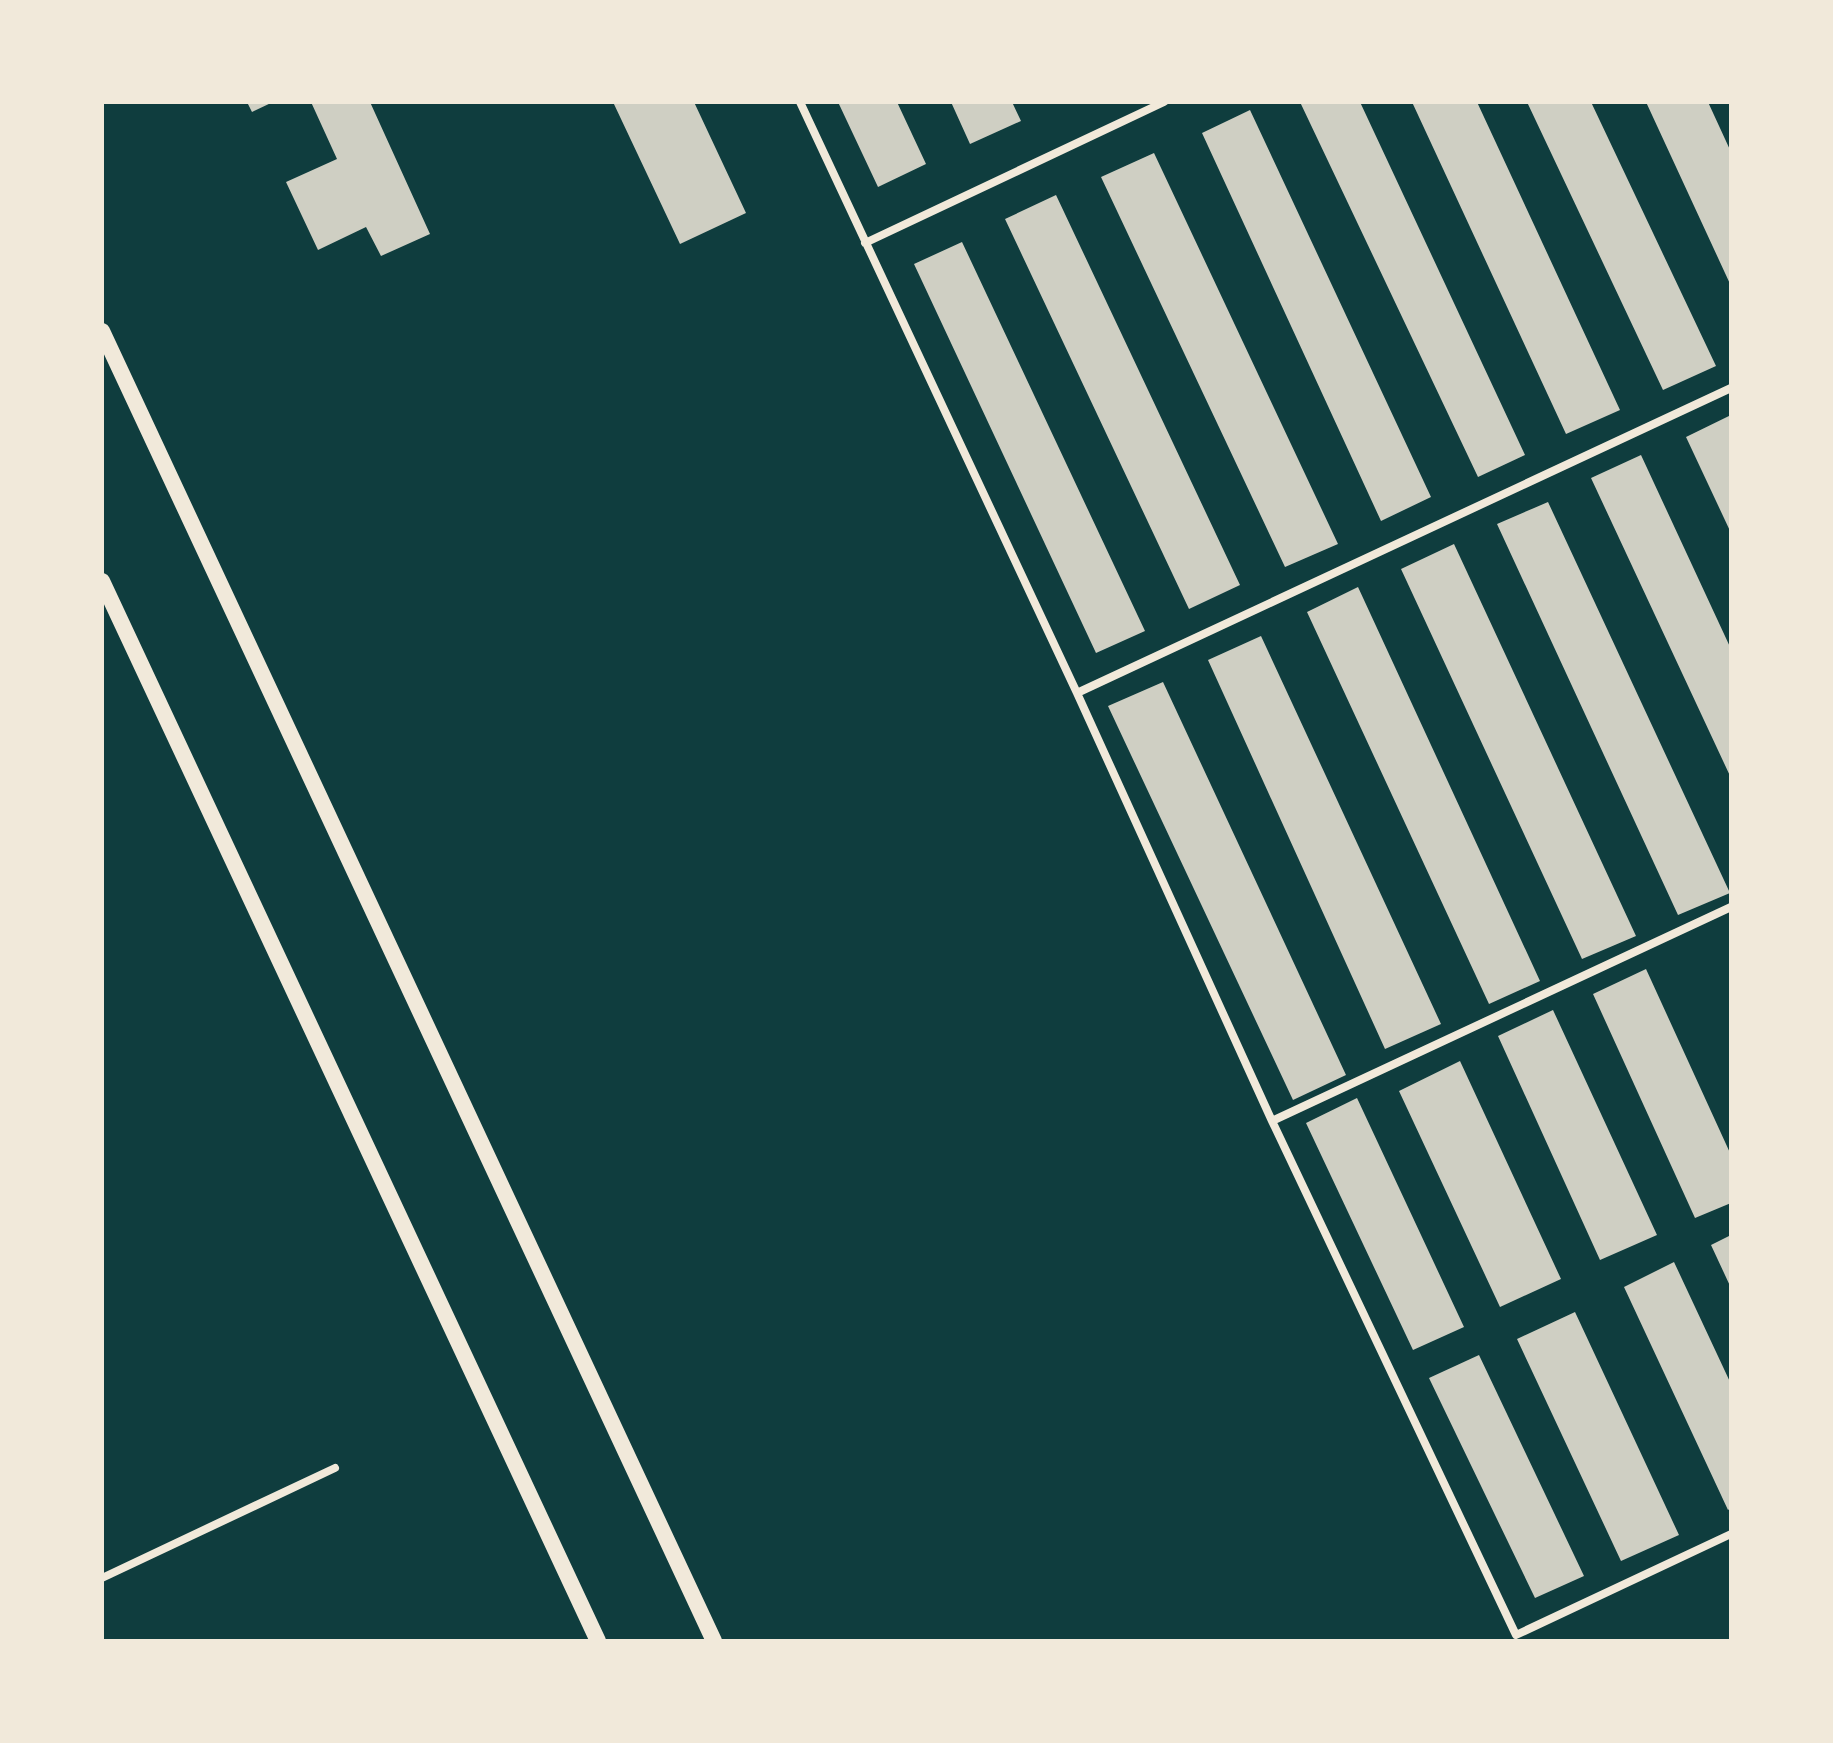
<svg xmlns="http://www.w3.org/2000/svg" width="1833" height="1743" font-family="Ubuntu,sans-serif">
<rect width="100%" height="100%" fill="#0f3d3e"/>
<path fill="#cfcfc3" d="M247 102H273L252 112Z
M311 102H370L430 234 381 256 366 227 318 250 286 182 337 159Z
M613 102H694L746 213 680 244Z
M838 102H897L926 164 878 187Z
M951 102H1012L1021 121 970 144Z
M1300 102H1360L1525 455 1478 477Z
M1412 102H1477L1620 410 1566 434Z
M1527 102H1591L1716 366 1663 390Z
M1646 102H1708L1731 152V286Z
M1250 110 1431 497 1381 521 1202 133Z
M1154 153 1338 544 1285 567 1101 177Z
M1056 195 1240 585 1189 609 1005 219Z
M962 242 1145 631 1096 653 914 264Z
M1731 415V533L1686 437Z
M1641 455 1731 649V778L1591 478Z
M1548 502 1730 893 1678 915 1497 524Z
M1454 544 1636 936 1582 959 1401 569Z
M1358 587 1540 981 1489 1004 1307 612Z
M1261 636 1441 1024 1385 1049 1208 660Z
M1163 682 1346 1075 1293 1100 1108 706Z
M1646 969 1731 1155V1203L1695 1218 1593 994Z
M1553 1010 1657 1235 1600 1260 1498 1036Z
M1460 1061 1561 1279 1500 1307 1399 1091Z
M1357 1098 1464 1327 1413 1350 1306 1123Z
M1731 1235V1288L1711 1245Z
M1674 1262 1731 1384V1508L1728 1510 1624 1287Z
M1575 1312 1679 1535 1621 1561 1517 1339Z
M1479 1355 1584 1576 1535 1598 1429 1378Z"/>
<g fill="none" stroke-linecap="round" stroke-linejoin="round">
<path stroke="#f1e9da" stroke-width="8" d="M800 102 1077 693 1272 1121 1516 1635 1731 1534
M865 243 1164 102
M1077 693 1731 388
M1272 1121 1731 907
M102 1578 335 1468"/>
<path stroke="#f1e9da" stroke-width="16" d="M102 331 714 1641
M102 581 598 1641"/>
</g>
<rect width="1833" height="1743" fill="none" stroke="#f1e9da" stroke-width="208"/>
</svg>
